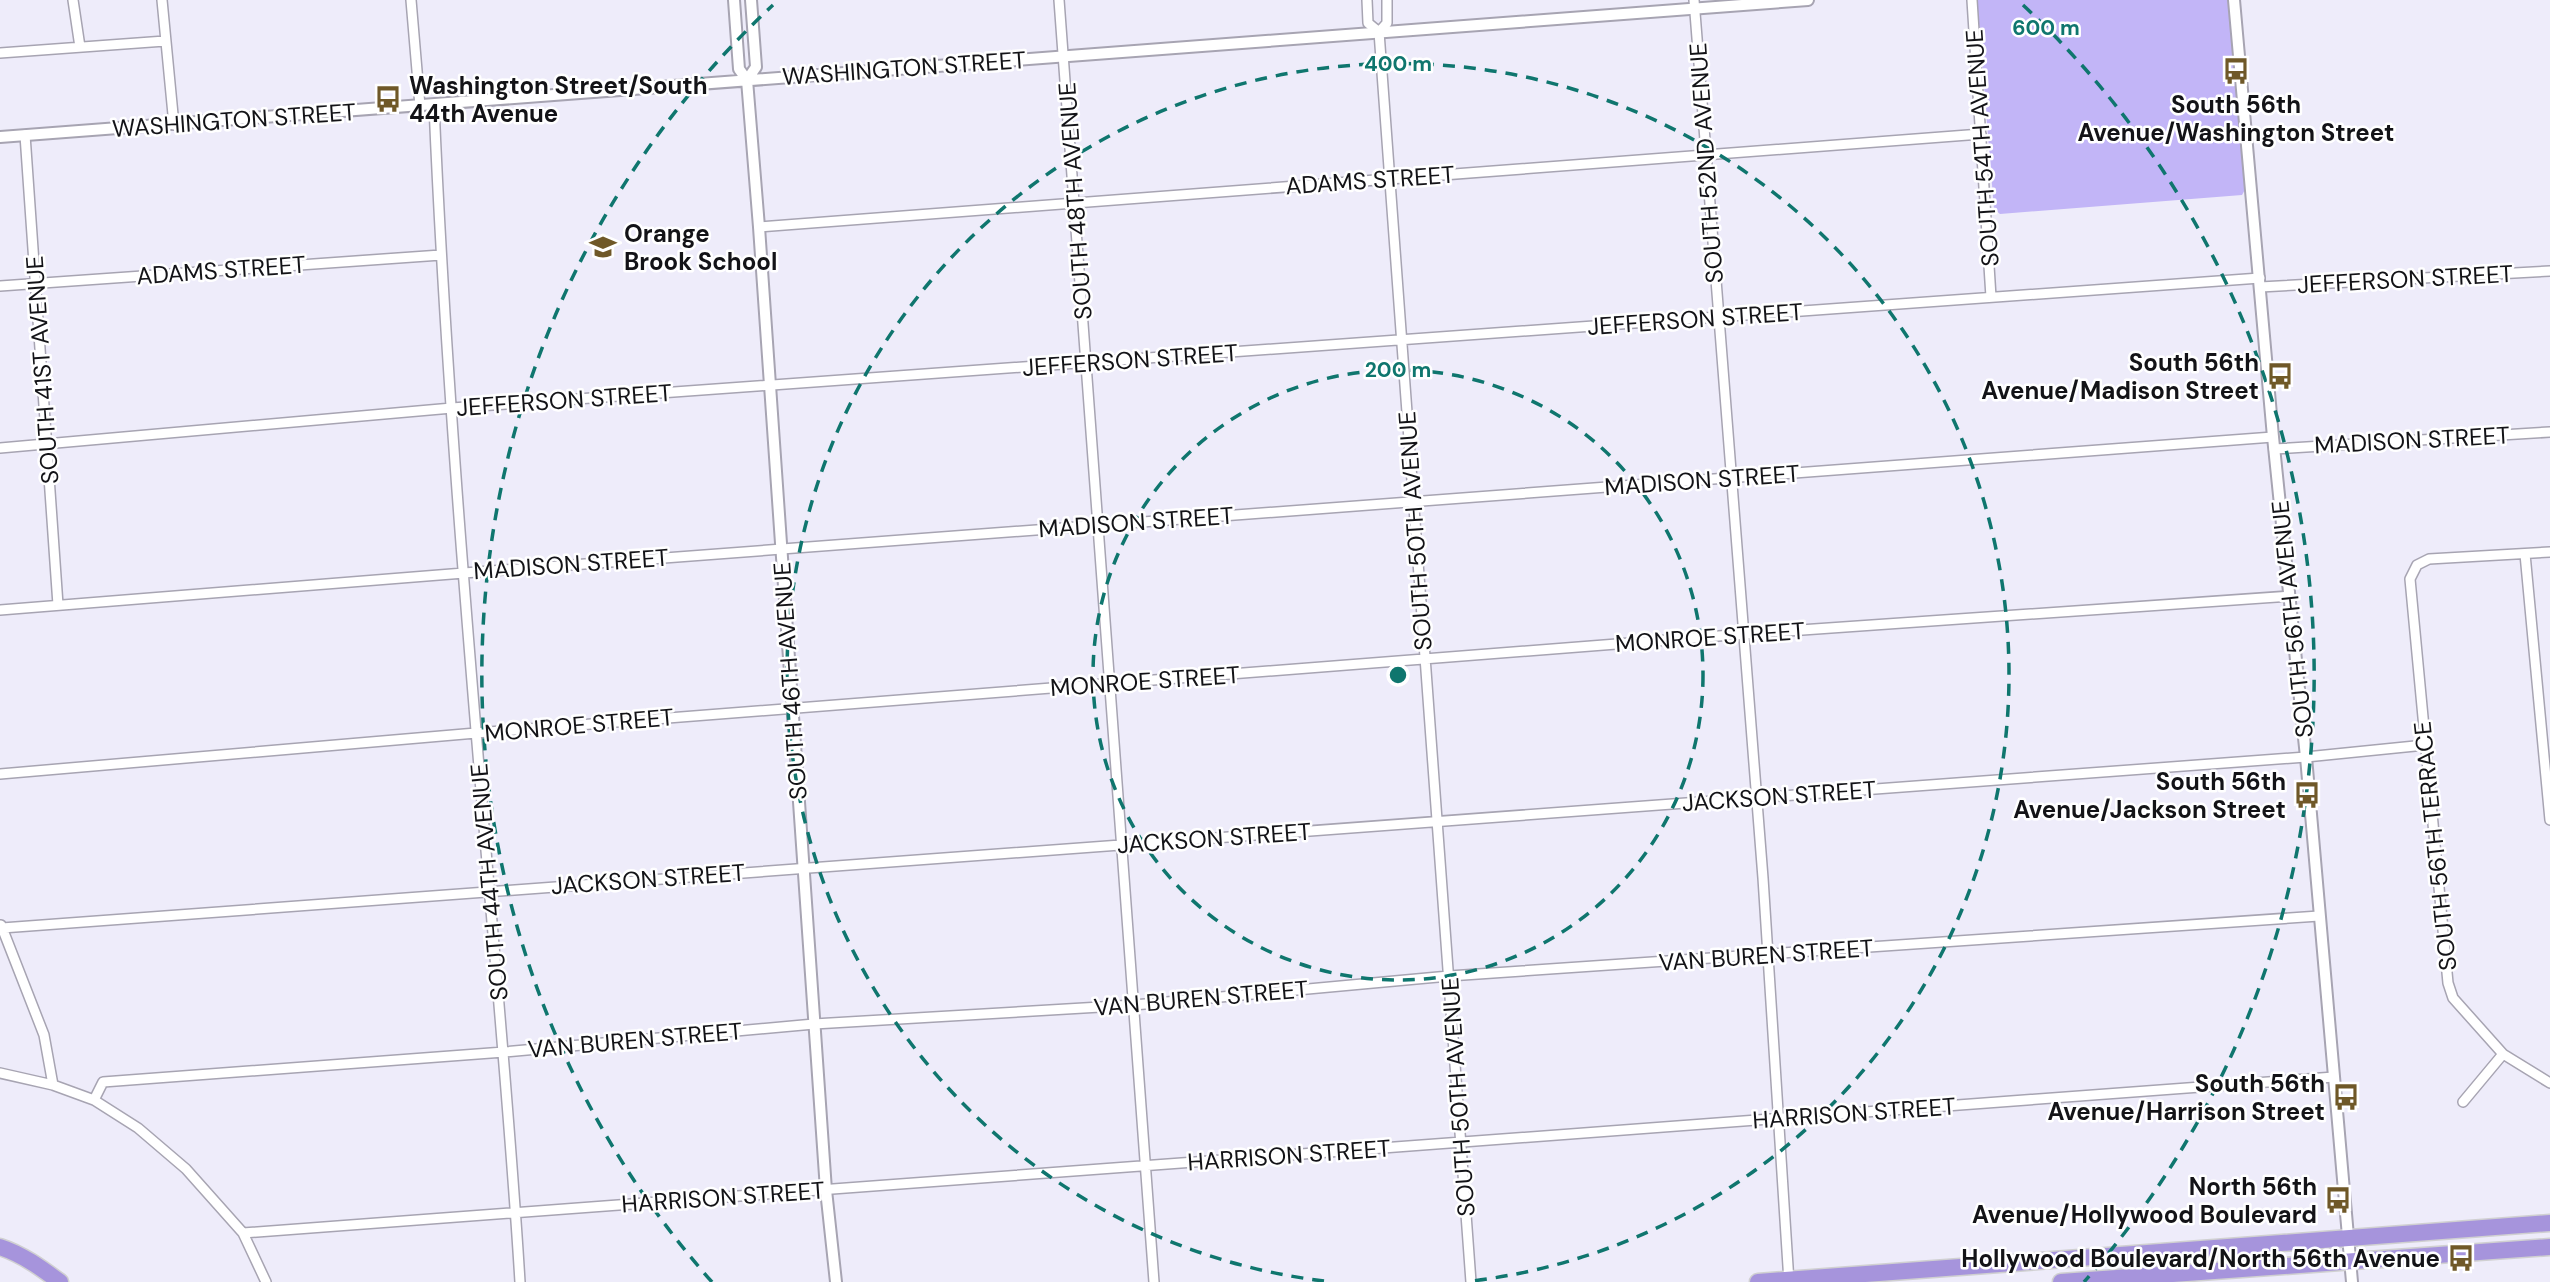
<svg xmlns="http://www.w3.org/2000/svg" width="2550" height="1282" font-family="'DM Sans',sans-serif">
<rect width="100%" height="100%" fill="#eeecfa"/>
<path fill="#c2b5f7" d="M1977 0H2228L2247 186 2242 195 2000 214 1994 209Z"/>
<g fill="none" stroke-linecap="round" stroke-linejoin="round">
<defs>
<path id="minor" d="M73 0 80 47
M162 0 174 125
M411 0 420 106
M1059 0 1154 1282
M1367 0 1368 23 1379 32
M1694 0 1763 878 1789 1282
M1972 0 1991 297
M1379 32 1471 1282
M1379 32 1387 23V0
M0 53 165 41
M434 105C445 365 467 626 489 886 500 1018 512 1150 520 1282
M25 135 58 605
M759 227 1981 134
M0 286 441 255
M2260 287 2550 271
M0 448 452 408 2260 278
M2274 449 2550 432
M2550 552 2429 559 2417 565 2410 579 2448 983 2453 998 2503 1054 2550 1083
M2525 554 2550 820
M0 610 464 573 2273 437
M0 774 476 733 1744 634 2290 596
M1 925 44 1035 53 1085
M2 928 2306 757 2425 745
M0 1073 53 1085 94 1100 138 1128 186 1169 243 1233 266 1282
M94 1100 103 1082 504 1052 814 1024 1134 1005 1449 976 2319 916
M2463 1102 2503 1054
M243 1233 2334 1077"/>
<path id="tertiary" d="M734 0 739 69 747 80 759 227 826 1190 836 1282
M2234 0 2273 437 2306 757 2352 1282
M747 80 756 67 751 0
M0 137 1808 0"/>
<path id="trunk" d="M0 1247C22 1254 41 1268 60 1282
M1758 1282 2550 1223
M2061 1282 2550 1247"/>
</defs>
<use href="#minor" stroke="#a7a4b2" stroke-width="12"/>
<use href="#tertiary" stroke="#a7a4b2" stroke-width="14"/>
<use href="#trunk" stroke="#d0d0d1" stroke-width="19"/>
<use href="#minor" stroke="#fff" stroke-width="9"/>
<use href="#tertiary" stroke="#fff" stroke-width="10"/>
<use href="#trunk" stroke="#a694dc" stroke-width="16"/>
</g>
<g fill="none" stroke="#0f766e" stroke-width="3.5" stroke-dasharray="12 9">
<circle cx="1398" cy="675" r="305"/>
<path d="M1324 1281A611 611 0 1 1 1472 1281"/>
<path d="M712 1282A916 916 0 0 1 773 5M2023 5A916 916 0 0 1 2084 1282"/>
</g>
<defs>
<symbol id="bus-bare" viewBox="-9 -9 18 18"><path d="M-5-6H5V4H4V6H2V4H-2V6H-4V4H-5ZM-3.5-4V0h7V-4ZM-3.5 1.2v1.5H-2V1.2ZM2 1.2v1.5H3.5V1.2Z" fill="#6f5828" stroke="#fff" stroke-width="2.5" paint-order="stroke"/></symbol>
<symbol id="school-bare" viewBox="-9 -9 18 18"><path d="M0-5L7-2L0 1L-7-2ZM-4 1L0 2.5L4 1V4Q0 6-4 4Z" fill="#6f5828" stroke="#fff" stroke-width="2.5" paint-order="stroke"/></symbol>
</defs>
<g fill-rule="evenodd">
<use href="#bus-bare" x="2217" y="52" width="38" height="38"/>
<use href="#bus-bare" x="369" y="80" width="38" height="38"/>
<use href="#school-bare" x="584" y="228" width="38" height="38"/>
<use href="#bus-bare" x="2261" y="357" width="38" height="38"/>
<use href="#bus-bare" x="2288" y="776" width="38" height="38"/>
<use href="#bus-bare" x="2327" y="1078" width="38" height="38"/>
<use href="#bus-bare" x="2319" y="1181" width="38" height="38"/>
<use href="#bus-bare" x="2442" y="1239" width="38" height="38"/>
</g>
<g text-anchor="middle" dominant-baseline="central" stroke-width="5" stroke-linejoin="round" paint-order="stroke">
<g font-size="24" fill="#131317" stroke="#fff">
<text transform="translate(904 68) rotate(-4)">WASHINGTON STREET</text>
<text transform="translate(234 120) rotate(-4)">WASHINGTON STREET</text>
<text transform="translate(1982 148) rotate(-94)">SOUTH 54TH AVENUE</text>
<text transform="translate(1706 163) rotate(-94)">SOUTH 52ND AVENUE</text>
<text transform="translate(1370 180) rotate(-4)">ADAMS STREET</text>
<text transform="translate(1075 201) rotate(-94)">SOUTH 48TH AVENUE</text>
<text transform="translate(221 270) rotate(-4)">ADAMS STREET</text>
<text transform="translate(2405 279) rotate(-3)">JEFFERSON STREET</text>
<text transform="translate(1695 319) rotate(-4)">JEFFERSON STREET</text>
<text transform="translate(1130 360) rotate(-4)">JEFFERSON STREET</text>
<text transform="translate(42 370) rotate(-94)">SOUTH 41ST AVENUE</text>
<text transform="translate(564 400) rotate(-4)">JEFFERSON STREET</text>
<text transform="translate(2412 440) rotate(-3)">MADISON STREET</text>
<text transform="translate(1702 480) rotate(-4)">MADISON STREET</text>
<text transform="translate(1136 522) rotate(-4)">MADISON STREET</text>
<text transform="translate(1415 531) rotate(-94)">SOUTH 50TH AVENUE</text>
<text transform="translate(571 564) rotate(-4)">MADISON STREET</text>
<text transform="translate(2292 619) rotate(-96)">SOUTH 56TH AVENUE</text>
<text transform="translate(1710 637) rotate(-4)">MONROE STREET</text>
<text transform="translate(790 681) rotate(-94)">SOUTH 46TH AVENUE</text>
<text transform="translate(1145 681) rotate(-4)">MONROE STREET</text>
<text transform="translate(579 725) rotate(-5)">MONROE STREET</text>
<text transform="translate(1779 796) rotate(-4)">JACKSON STREET</text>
<text transform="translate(1214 838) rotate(-4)">JACKSON STREET</text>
<text transform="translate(2435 846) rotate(-96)">SOUTH 56TH TERRACE</text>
<text transform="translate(648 879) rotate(-4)">JACKSON STREET</text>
<text transform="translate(489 882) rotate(-95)">SOUTH 44TH AVENUE</text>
<text transform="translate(1766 955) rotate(-4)">VAN BUREN STREET</text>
<text transform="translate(1201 998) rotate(-5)">VAN BUREN STREET</text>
<text transform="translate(635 1040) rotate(-5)">VAN BUREN STREET</text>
<text transform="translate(1458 1097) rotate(-94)">SOUTH 50TH AVENUE</text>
<text transform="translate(1854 1113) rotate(-4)">HARRISON STREET</text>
<text transform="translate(1289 1155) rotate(-4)">HARRISON STREET</text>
<text transform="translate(723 1197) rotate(-4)">HARRISON STREET</text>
</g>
<g font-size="24" font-weight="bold" fill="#131317" stroke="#fff" text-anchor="end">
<text x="409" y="85" text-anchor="start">Washington Street/South<tspan x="409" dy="28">44th Avenue</tspan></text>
<text x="2236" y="104" text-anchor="middle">South 56th<tspan x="2236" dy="28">Avenue/Washington Street</tspan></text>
<text x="624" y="233" text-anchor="start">Orange<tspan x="624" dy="28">Brook School</tspan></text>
<text x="2259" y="362">South 56th<tspan x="2259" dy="28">Avenue/Madison Street</tspan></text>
<text x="2286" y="781">South 56th<tspan x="2286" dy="28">Avenue/Jackson Street</tspan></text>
<text x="2325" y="1083">South 56th<tspan x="2325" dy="28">Avenue/Harrison Street</tspan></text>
<text x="2317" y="1186">North 56th<tspan x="2317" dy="28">Avenue/Hollywood Boulevard</tspan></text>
<text x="2440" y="1258">Hollywood Boulevard/North 56th Avenue</text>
</g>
</g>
<circle cx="1398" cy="675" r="10" fill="#0f766e" stroke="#fff" stroke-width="3.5"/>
<g font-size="21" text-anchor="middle" font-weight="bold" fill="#0f766e" stroke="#fff" stroke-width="5" stroke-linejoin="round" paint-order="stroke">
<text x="2046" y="35">600 m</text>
<text x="1398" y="71">400 m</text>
<text x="1398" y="377">200 m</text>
</g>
</svg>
